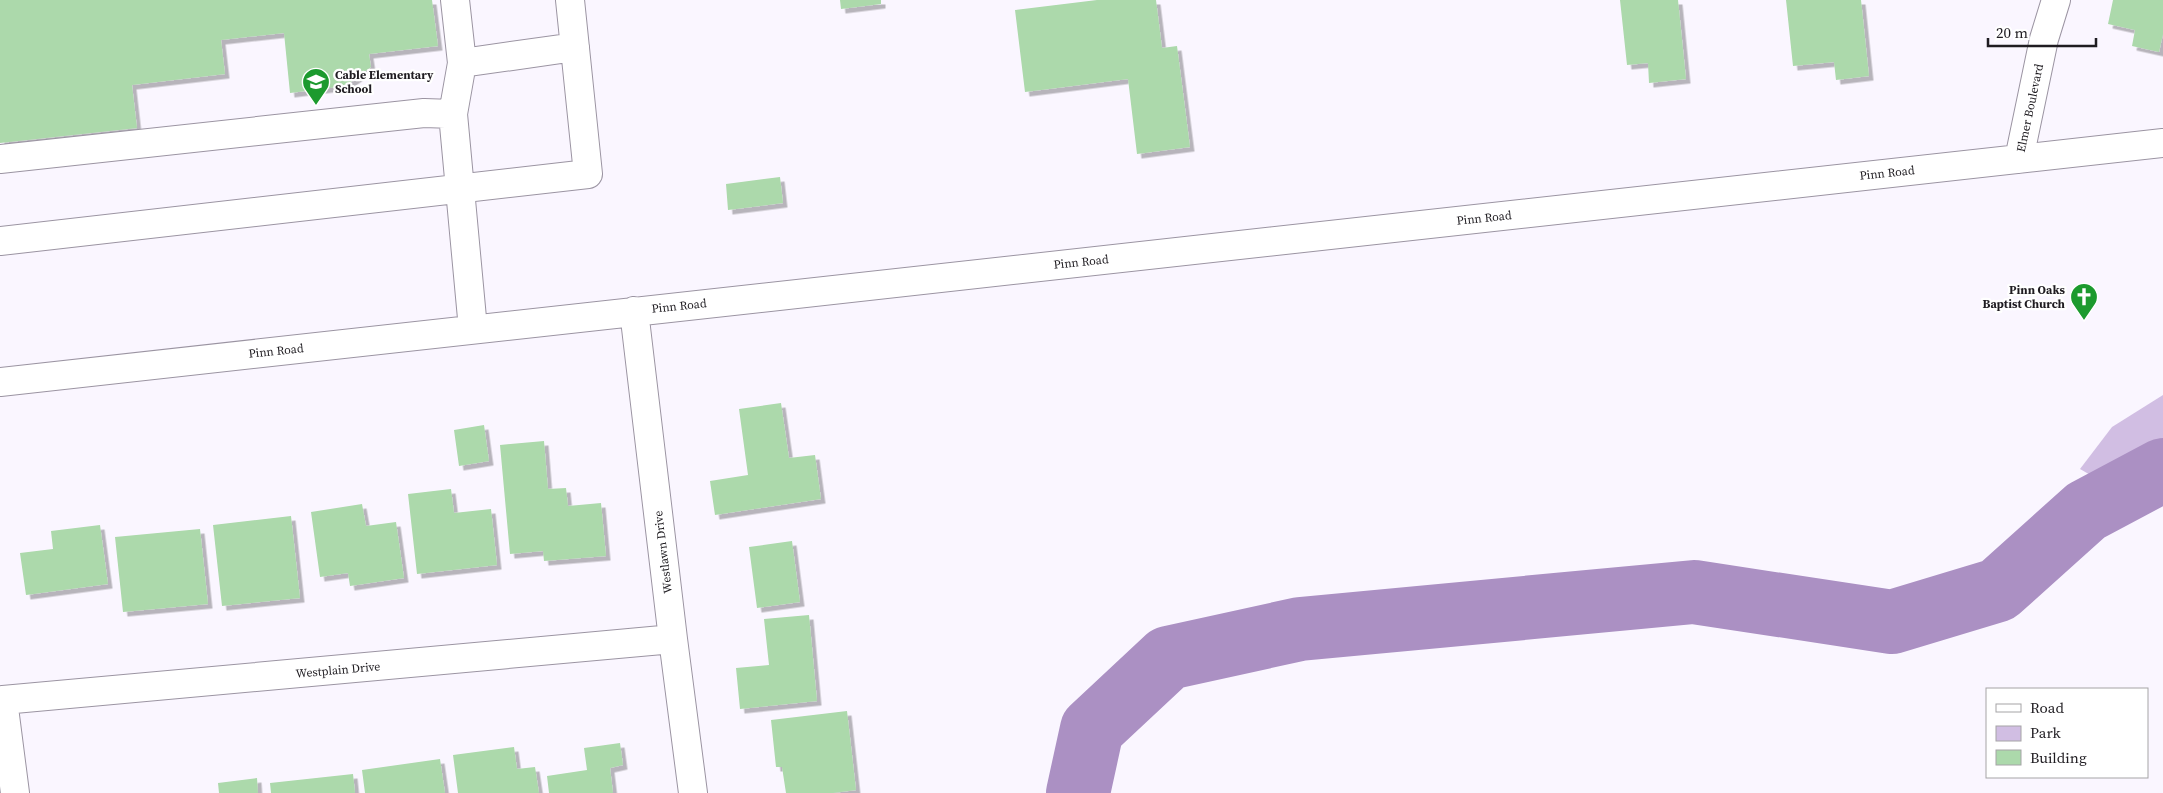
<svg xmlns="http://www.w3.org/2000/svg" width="2163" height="793" font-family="'Source Serif 4',serif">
<defs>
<filter id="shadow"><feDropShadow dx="4.5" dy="4.5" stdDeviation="0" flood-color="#0004"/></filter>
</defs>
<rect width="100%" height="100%" fill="#faf6ff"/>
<path fill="#d1bee3" d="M2163 395V495L2139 503 2080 469 2112 427Z"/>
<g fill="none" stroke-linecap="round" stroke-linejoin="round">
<path stroke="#ab90c3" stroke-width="64" d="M1078 793 1092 729 1168 658 1300 629 1694 592 1892 622 1998 590 2086 511 2163 470"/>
</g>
<path fill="#acd9ab" filter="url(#shadow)" d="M0 0H432L438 46 369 54 371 67 345 86 290 93 284 33 221 40 225 74 132 85 137 128 0 143Z
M840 0H881V4L841 9Z
M1097 0H1156L1162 48 1177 46 1190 147 1137 154 1128 79 1025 92 1015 10Z
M1620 0H1678L1686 79 1649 83 1648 63 1627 65Z
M1786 0H1861L1869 76 1836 80 1834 62 1793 66Z
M2113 0H2163V34L2159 52 2132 46 2135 30 2108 24Z
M780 177 783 203 728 210 726 184Z
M781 403 789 458 815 455 821 499 715 515 710 481 748 475 739 409Z
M484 425 489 461 459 466 454 430Z
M544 441 548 489 566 488 568 506 601 503 606 556 544 561 543 551 510 554 500 445Z
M451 489 454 513 491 509 497 565 417 574 408 494Z
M362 504 366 526 396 522 404 578 350 586 348 573 320 577 311 512Z
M291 516 300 598 222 606 213 525Z
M100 525 108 584 26 595 20 553 53 549 51 531Z
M200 529 208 604 123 612 115 537Z
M792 541 800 602 757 608 749 547Z
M809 615 817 701 740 709 736 668 769 665 764 619Z
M847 711 856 790 833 793H786L782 767H776L771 720Z
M620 743 623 765 610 768 613 793H549L547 776 587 770 584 748Z
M514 747 517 769 535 767 539 793H458L453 755Z
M440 759 445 793H365L362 770Z
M353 774 355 793H271L270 783Z
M257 778 258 793H219L218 783Z"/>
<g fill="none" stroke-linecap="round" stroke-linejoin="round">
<defs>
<path id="minor" d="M462 63 575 47
M453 114 462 63 455 0
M0 159 424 113 453 114 473 329
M2019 159 2044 39 2056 0
M0 241 588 174 570 0
M634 311 673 639 693 793
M0 382 2163 143
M15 793 3 700 673 639"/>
</defs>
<use href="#minor" stroke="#9b94a2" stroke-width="30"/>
<use href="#minor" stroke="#fff" stroke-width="28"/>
</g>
<defs>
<symbol id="school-pin" viewBox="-11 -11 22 30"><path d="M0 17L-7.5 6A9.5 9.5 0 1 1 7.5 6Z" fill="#1c9a2e" stroke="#fff"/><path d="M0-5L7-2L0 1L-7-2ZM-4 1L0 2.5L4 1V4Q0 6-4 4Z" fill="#fff"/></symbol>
<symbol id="church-pin" viewBox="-11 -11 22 30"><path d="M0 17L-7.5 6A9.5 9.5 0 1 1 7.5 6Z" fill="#1c9a2e" stroke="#fff"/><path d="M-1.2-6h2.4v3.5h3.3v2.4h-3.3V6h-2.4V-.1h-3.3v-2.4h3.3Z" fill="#fff"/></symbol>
</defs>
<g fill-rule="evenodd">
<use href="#school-pin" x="300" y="66" width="32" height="43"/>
<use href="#church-pin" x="2068" y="281" width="32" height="43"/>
</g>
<g text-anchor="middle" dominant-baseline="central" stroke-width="4.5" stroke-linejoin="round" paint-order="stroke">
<g font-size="12" font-weight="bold" fill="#1f1c21" stroke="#fff" text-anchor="start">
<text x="335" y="75">Cable Elementary<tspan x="335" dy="14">School</tspan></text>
<text x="2065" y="290" text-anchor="end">Pinn Oaks<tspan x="2065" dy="14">Baptist Church</tspan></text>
</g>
<g font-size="12" fill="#1f1c21" stroke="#fff">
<text transform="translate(2030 108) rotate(-78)">Elmer Boulevard</text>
<text transform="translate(1887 173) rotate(-6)">Pinn Road</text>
<text transform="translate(1484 218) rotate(-6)">Pinn Road</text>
<text transform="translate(1081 262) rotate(-6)">Pinn Road</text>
<text transform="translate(679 306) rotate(-6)">Pinn Road</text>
<text transform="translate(276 351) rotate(-6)">Pinn Road</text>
<text transform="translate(663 552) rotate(-97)">Westlawn Drive</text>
<text transform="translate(338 670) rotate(-5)">Westplain Drive</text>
</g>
</g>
<rect x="1986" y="688" width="162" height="90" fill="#ffffff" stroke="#a5a4a6"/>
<rect x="1996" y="704" width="25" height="8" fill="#ffffff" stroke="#a5a4a6"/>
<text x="2030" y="713" font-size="15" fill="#1f1c21">Road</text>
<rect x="1996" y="726" width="25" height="15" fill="#d1bee3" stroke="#a5a4a6"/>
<text x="2030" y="738" font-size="15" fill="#1f1c21">Park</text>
<rect x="1996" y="750" width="25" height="15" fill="#acd9ab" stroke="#a5a4a6"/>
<text x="2030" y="763" font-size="15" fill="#1f1c21">Building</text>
<path d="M1988 38v8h108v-8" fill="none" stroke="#1f1c21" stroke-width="2.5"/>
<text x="1996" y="38" font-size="15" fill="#1f1c21" stroke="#ffffff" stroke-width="4" paint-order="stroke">20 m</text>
</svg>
